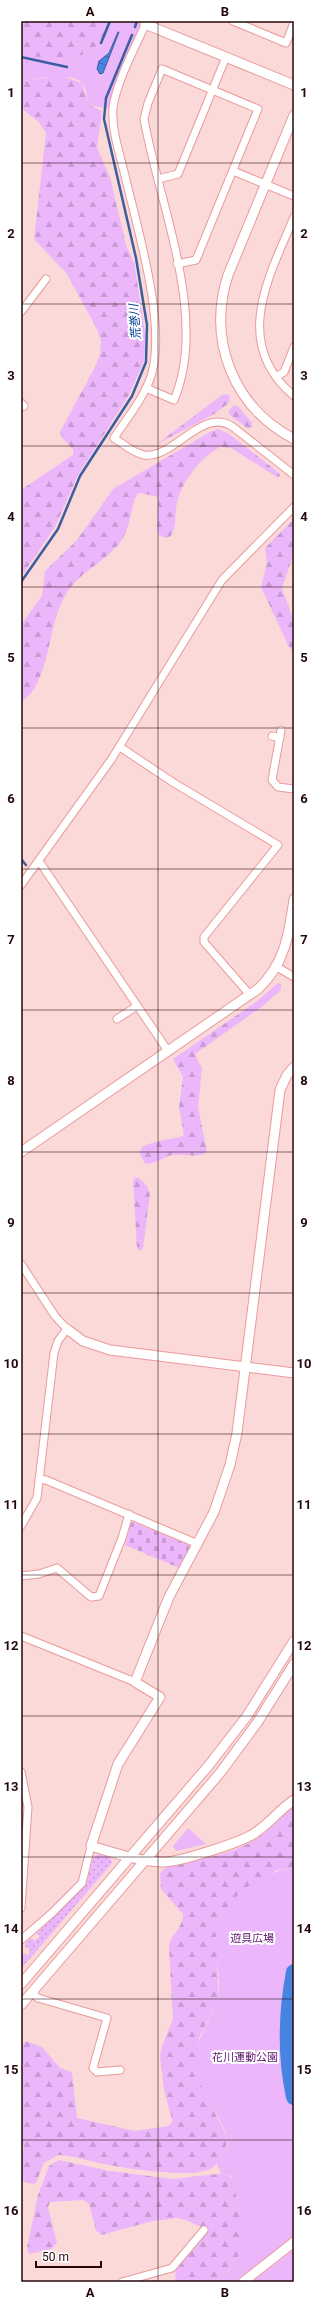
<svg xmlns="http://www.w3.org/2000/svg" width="315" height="2303" font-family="Roboto,'Noto Sans JP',sans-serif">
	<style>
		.grass { fill: url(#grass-dots) }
		.forest { fill: url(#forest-firs) }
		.cemetery { fill: url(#cemetery-stones) }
		.park { fill: #ebb6fa }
		.water { fill: url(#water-waves); stroke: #3c5ea1 }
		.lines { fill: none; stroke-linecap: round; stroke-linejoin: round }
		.stream { stroke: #3c5ea1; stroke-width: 2.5 }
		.river { stroke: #4784e2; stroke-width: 16 }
		.minor-casing { stroke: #ea9a9b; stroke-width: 9 }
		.tertiary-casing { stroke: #ea9a9b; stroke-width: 11 }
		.minor { stroke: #fff; stroke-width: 7 }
		.tertiary { stroke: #fff; stroke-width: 9 }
		.grid { fill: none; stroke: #240709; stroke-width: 1; stroke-opacity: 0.55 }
		.labels { text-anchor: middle; stroke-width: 4; stroke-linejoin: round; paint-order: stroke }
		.park-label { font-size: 11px; fill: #5e186f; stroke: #fff }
		.water-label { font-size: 12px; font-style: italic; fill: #003e91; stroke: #fff }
		.neatline { fill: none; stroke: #240709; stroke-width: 1.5 }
		.grid-label { font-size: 13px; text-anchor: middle; font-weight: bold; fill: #240709 }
	</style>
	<defs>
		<pattern id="grass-dots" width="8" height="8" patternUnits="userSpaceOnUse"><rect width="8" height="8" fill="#ebb6fa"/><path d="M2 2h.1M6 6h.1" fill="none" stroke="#c99bd5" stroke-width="1.8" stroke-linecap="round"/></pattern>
		<pattern id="forest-firs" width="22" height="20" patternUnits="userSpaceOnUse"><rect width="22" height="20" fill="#ebb6fa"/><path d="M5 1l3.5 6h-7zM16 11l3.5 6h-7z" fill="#c99bd5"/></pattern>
		<pattern id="cemetery-stones" width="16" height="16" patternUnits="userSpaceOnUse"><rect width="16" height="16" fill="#ebb6fa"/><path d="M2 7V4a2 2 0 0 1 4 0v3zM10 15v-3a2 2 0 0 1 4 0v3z" fill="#c99bd5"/></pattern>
		<pattern id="water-waves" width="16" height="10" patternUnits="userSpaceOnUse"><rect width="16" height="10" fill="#4784e2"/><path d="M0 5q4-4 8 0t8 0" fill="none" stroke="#3b6ab5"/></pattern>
	</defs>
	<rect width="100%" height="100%" fill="#fbd9d8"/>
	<!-- grass -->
	<path class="grass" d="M99 1854 110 1857 112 1863 21 1969 22 1953 28 1955 30 1949 25 1947 26 1942 32 1938 34 1941 40 1937 37 1933 86 1885 93 1858Z"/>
	<!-- forest -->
	<g class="forest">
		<path d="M21 21H108C102 65 55 60 21 64Z"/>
		<path d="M62 76 82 83 89 105 102 111 97 148 110 177 126 245 134 263 146 337 144 361 129 395 78 475 55 527 21 577V490L73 455V449L63 439 60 432 95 367 100 354 101 341 97 329 67 274 34 239 46 133 39 122 21 108V81Z"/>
		<path d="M226 394 230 396 229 403 214 414 157 444 222 395Z"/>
		<path d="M233 406H238L252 423V428H247L229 414V410Z"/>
		<path d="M218 429 229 434 279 473 280 476 277 477 231 448 220 447C198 460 179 484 176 509 175 518 176 527 171 536L165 538 159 535 157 529 158 497 141 493 137 494C130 509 131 527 121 541 107 561 81 571 68 591 49 619 52 658 35 687 32 693 26 698 21 703V625L42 596 45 571 77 540 113 489 210 432Z"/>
		<path d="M294 519V553L282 588 294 622 293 651 289 647 261 587 267 562 265 548Z"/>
		<path d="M278 983 281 984V990L260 1008 195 1054 202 1069 198 1107 207 1152C199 1159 182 1153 172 1155 163 1157 153 1166 145 1163L140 1154 141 1148C152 1140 179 1139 184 1135L179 1107 183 1077 173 1059 256 1002Z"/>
		<path d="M135 1177 139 1178 147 1186 150 1194 143 1248 140 1251 137 1248 133 1182Z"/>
		<path d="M294 1806V1867L275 1871 221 1923 217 1936 218 1994 215 2006 199 2038 196 2064 203 2089 228 2139C227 2148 220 2162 212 2168 196 2179 129 2169 109 2165 92 2162 75 2156 58 2155L44 2163 36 2183 33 2184 21 2181V2153L24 2149 21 2143V2100L23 2091 21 2085V2047L26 2041 42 2047 60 2068 72 2072 77 2118 135 2131 168 2126 172 2123V2119L164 2090 160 2056 162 2046 173 2019 169 1947C171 1934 183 1928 183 1914L161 1889 160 1873 165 1868C196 1860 233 1855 259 1837 272 1828 282 1816 294 1806Z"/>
		<path d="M59 2160 110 2171 173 2179 226 2173 233 2180 244 2236C244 2254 230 2268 221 2282H175L176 2268 203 2228 186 2220 177 2218 153 2221 101 2235 96 2230 89 2204 83 2200 50 2202 48 2207 57 2243 51 2249 29 2254 27 2248 38 2195 49 2166Z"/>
	</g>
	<!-- cemetery -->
	<path class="cemetery" d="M133 1522 189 1545 190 1547 179 1568 125 1545 131 1523Z"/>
	<!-- park -->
	<g class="park">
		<path d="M108 21H142L113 90 108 109 89 105C87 99 87 89 83 84 74 71 35 79 21 81V64C55 60 102 65 108 21Z"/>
		<path d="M188 1828 206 1844 176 1851 173 1846Z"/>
		<path d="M294 1867V2236L235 2282H221C230 2268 244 2254 244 2236L233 2180 230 2175 221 2173 216 2163 228 2145V2139C220 2113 197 2091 196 2064 194 2037 213 2020 218 1995 221 1980 217 1965 216 1950 215 1902 252 1876 294 1867Z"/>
		<path d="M294 2249V2282H252Z"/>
	</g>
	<!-- water -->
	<g class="water">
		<path d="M118 32H119L103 73 100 74 97 69 99 61 109 53Z"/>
		<path d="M289 1987 293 1988 294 2006 283 2005Z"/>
	</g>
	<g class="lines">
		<!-- stream -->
		<g class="stream">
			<path d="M135 27 137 21"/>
			<path d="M101 43 110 21"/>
			<path d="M21 57 67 67"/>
			<path d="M21 582 58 529 80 476 132 396 146 362 147 325 136 258 104 119 106 98 132 35"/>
			<path d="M21 859 26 865"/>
		</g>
		<!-- river -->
		<path class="river" d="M294 1972C286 2014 285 2055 294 2097"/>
		<defs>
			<g id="minor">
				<path d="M147 21C136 45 116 83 113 108 111 131 121 157 126 180 138 230 167 327 151 376 144 398 127 418 114 438 123 444 133 453 144 455 175 459 201 406 233 427L294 475"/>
				<path d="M233 21 286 43 294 23"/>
				<path d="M233 171 294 196"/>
				<path d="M158 179 178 174 226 57"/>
				<path d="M294 217C269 277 231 343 294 396"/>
				<path d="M21 312 46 279"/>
				<path d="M276 377 284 372 294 347"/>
				<path d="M146 388 174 400C209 318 159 204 144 119L148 103 162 69 258 109 196 260 177 264"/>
				<path d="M21 403 24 406"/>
				<path d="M281 730 272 780 278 787 294 789"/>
				<path d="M272 736 280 738"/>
				<path d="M120 747 174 783 278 845 204 937V942L250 995"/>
				<path d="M39 861 168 1051"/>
				<path d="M21 885 111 760 222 580 294 507"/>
				<path d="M277 967 294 977"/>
				<path d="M117 1019 137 1006"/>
				<path d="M21 1264 55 1316 67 1329 58 1341 54 1353 37 1498 21 1526"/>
				<path d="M39 1479 46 1480 198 1544"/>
				<path d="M21 1576 39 1574 57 1568 91 1597 99 1596 122 1538 129 1514"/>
				<path d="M21 1636 135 1682"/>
				<path d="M21 1772 28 1807 21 1908"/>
				<path d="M21 1940 52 1913 82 1883 91 1846"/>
				<path d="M32 1993 38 1998 107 2018 93 2068 97 2072 120 2070"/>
				<path d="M122 2282 172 2268 204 2230"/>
			</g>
			<g id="tertiary">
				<path d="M145 24 294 85"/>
				<path d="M294 115 228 275C207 340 233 407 294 439"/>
				<path d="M294 1067 287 1075 280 1090 237 1433 230 1465 214 1512 169 1597 135 1682 160 1697 118 1764 91 1846C115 1853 137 1861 162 1862 177 1863 242 1842 255 1833 269 1824 280 1809 294 1800"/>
				<path d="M21 1152 258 989C285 964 289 934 294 899"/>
				<path d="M67 1329 83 1341 110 1350 294 1373"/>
				<path d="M21 1984 209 1765 247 1716 294 1641"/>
				<path d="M21 2005 220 1773 257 1723 294 1664"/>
				<path d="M243 2282 294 2242"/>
			</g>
		</defs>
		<!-- minor casing -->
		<use href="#minor" class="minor-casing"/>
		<!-- tertiary casing -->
		<use href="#tertiary" class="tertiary-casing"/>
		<!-- minor -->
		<use href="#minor" class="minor"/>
		<!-- tertiary -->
		<use href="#tertiary" class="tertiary"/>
	</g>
	<!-- grid -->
	<path class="grid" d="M158 21V2282M21 163H294M21 304H294M21 446H294M21 587H294M21 728H294M21 869H294M21 1010H294M21 1152H294M21 1293H294M21 1434H294M21 1575H294M21 1716H294M21 1857H294M21 1999H294M21 2140H294"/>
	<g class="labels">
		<!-- park labels -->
		<g class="park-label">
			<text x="252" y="1942">遊具広場</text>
			<text x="245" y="2061">花川運動公園</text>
		</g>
		<!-- water labels -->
		<g class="water-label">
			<text transform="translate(135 322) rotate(-95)" y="4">荒巻川</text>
		</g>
	</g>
	<!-- border -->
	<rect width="315" height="2303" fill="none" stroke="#ffffff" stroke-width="44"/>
	<!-- scale -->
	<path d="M36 2261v6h65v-6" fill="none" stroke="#240709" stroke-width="2"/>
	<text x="42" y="2261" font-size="12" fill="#240709" stroke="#ffffff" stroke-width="3" paint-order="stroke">50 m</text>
	<rect x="22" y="22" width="271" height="2259" class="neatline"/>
	<g class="grid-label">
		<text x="90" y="16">A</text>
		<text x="225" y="16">B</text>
		<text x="11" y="97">1</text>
		<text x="304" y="97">1</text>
		<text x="11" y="238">2</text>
		<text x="304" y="238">2</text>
		<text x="11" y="380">3</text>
		<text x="304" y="380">3</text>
		<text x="11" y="521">4</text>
		<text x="304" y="521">4</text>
		<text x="11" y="662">5</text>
		<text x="304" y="662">5</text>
		<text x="11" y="803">6</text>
		<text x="304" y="803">6</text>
		<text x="11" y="944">7</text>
		<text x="304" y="944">7</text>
		<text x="11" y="1085">8</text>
		<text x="304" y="1085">8</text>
		<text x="11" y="1227">9</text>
		<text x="304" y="1227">9</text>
		<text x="11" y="1368">10</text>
		<text x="304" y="1368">10</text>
		<text x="11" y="1509">11</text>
		<text x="304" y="1509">11</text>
		<text x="11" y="1650">12</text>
		<text x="304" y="1650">12</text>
		<text x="11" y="1791">13</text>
		<text x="304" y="1791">13</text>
		<text x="11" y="1933">14</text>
		<text x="304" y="1933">14</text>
		<text x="11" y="2074">15</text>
		<text x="304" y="2074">15</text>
		<text x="11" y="2215">16</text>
		<text x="304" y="2215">16</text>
		<text x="90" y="2297">A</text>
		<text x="225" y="2297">B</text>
	</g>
</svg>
